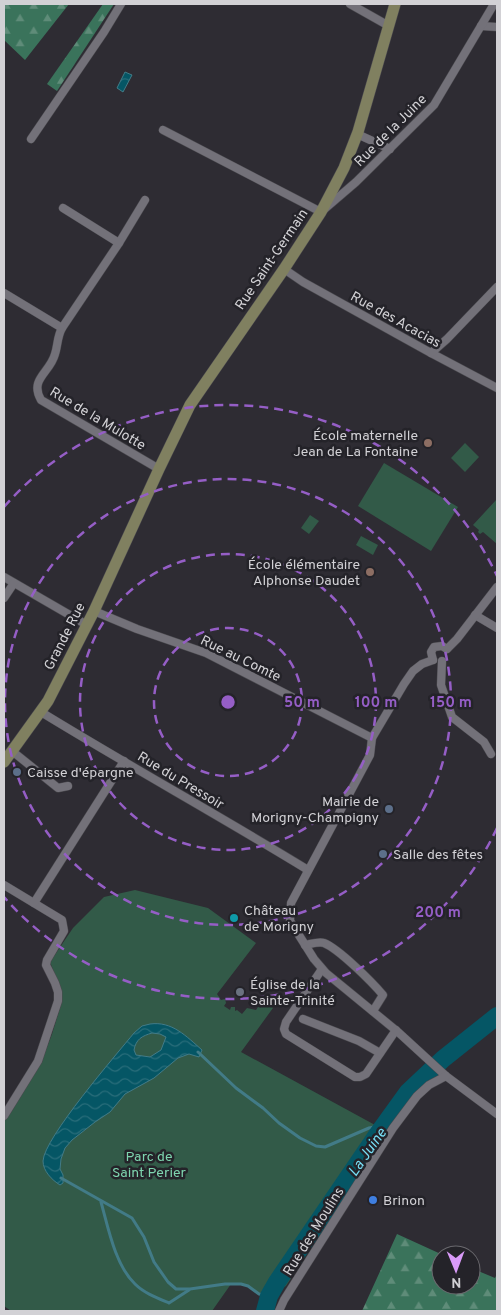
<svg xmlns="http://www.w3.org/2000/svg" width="501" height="1315" font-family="Overpass,sans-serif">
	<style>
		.forest { fill: url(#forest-firs) }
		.park { fill: #325a48 }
		.water { fill: url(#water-waves); stroke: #427b87; fill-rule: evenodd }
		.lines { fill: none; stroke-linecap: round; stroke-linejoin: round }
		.stream { stroke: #427b87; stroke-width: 3 }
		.river { stroke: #055665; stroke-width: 18 }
		.minor-casing { stroke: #4b4a4f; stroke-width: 9 }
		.secondary-casing { stroke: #4b4a4f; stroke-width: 12 }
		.minor { stroke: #737179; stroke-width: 8 }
		.secondary { stroke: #808060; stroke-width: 11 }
		.ring { fill: none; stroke: #955ec6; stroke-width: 2.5; stroke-dasharray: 9 6 }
		.education-dot { fill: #8d6e63; stroke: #242329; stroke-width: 2 }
		.service-dot { fill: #5c6f8a; stroke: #242329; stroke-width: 2 }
		.culture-dot { fill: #0f9aa8; stroke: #242329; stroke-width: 2 }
		.worship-dot { fill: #6b7280; stroke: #242329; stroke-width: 2 }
		.shop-dot { fill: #3f7fe0; stroke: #242329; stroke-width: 2 }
		.labels { text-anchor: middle; stroke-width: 5; stroke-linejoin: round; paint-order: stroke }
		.street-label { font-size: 14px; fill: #d2d1d5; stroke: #242329 }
		.poi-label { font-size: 14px; fill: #d2d1d5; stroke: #242329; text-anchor: start }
		.park-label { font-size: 14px; fill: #7ed5af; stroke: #242329 }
		.water-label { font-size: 15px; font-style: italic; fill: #77dff6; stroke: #242329 }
		.centre { fill: #955ec6; stroke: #242329; stroke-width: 2.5 }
		.ring-label { font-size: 15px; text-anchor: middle; font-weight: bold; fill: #955ec6; stroke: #242329; stroke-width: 5; stroke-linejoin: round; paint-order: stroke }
	</style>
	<defs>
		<pattern id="forest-firs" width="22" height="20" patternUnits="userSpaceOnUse" patternTransform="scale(1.25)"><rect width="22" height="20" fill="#3a735b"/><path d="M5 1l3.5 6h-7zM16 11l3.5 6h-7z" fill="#5f8c79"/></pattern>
		<pattern id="water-waves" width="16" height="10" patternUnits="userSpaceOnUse" patternTransform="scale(1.25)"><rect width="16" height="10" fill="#055665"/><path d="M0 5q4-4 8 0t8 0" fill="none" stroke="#296d7a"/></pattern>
	</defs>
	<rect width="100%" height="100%" fill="#2e2c33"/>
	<!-- forest -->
	<g class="forest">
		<path d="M4 4H69L25 60 4 40Z"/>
		<path d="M103 4H114L57 91 47 84Z"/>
		<path d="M397 1234 443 1255H441V1285H471V1268L495 1278 497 1274V1311H362Z"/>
	</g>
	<!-- park -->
	<g class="park">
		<path d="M465 443 479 457 465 472 451 458Z"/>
		<path d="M384 463 458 507 431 551 358 506Z"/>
		<path d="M497 499V544L483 532 480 534 478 532 479 530 473 525Z"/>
		<path d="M310 515 319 521 309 534 301 528Z"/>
		<path d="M361 536 378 545 373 555 356 545Z"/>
		<path d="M135 890 208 908 256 943 217 994 221 1000 225 999 226 1003 224 1006 230 1010 231 1007H235V1011L237 1010 242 1014 247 1008 256 1010 258 1007 261 1008 259 1005 263 1000 273 1008 241 1052 386 1131 286 1286 269 1296 259 1294 248 1286 231 1284 212 1311H11L4 1306V1121L41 1063 52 1034 60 1008 62 993 50 962 73 928 104 897Z"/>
	</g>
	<!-- water -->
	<g class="water">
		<path d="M125 72 132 75 123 92 117 88Z"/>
		<path d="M150 1024C172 1021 186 1036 202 1050L199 1057 189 1054 178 1058 154 1078 125 1094 110 1112 95 1122 72 1140 65 1148 61 1159 60 1169 63 1175V1183L60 1185C52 1180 43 1171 43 1161 44 1138 116 1055 134 1033L142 1026ZM152 1033 160 1034 166 1037 161 1050 150 1057 136 1055 134 1050C136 1039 142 1036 152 1033Z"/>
	</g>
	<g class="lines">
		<!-- stream -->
		<g class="stream">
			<path d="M198 1052 236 1088 263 1108 279 1123 300 1138 316 1146 325 1147 369 1128 385 1125"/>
			<path d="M61 1178 132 1218 144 1237 154 1262 168 1282 176 1289H190L225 1284H241L248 1286 259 1294 269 1296"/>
			<path d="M101 1202C108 1227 115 1265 135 1284 144 1293 157 1298 169 1303L189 1290"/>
		</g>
		<!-- river -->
		<path class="river" d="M265 1311 269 1296 277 1282 377 1135 408 1092 443 1059 497 1016"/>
		<defs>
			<g id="minor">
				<path d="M350 4 389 26"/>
				<path d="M481 26 497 27"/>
				<path d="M163 130 321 212 356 182 434 105 494 4"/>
				<path d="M357 134 390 149"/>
				<path d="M31 139 104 32 121 4"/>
				<path d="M145 200 119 243 62 328C57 337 58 345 55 354 50 373 29 379 41 400L159 469"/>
				<path d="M63 208 119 243"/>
				<path d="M284 269 303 282 431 353 497 388"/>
				<path d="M4 293 62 328"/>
				<path d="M431 353 447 339 497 287"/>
				<path d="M4 577 87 625"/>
				<path d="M4 598 14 583"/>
				<path d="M94 611 137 629 206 653 372 738"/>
				<path d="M475 615 497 628"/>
				<path d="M447 649 457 639 497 587"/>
				<path d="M433 660 422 664 413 671 404 684 372 738 370 755 291 903 290 921 314 959 326 973 398 1032 446 1076 497 1114"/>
				<path d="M433 660 431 652 434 647 442 646 447 649"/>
				<path d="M442 661 441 685 452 717 484 742 491 754"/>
				<path d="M41 712C129 766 220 816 308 870"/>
				<path d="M12 751 58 788 68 786"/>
				<path d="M4 885 62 920 64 931 47 960 46 965 55 983 58 992V1001L38 1061 4 1116"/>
				<path d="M34 903 124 761"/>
				<path d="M305 945C311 944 319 941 324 943 339 949 372 982 383 995L373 1011"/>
				<path d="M322 969 286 1022 284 1029 286 1034 355 1077H360L366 1074 396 1030"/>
				<path d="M303 1019 359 1041 380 1053"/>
				<path d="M279 1311 284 1300 393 1128 417 1096 429 1085 446 1076"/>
			</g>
			<path id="secondary" d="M4 762 48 701 94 611 159 469 190 405 284 269 321 212 344 168 358 132 395 4"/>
		</defs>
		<!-- minor casing -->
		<use href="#minor" class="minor-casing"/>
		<!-- secondary casing -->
		<use href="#secondary" class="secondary-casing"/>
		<!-- minor -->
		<use href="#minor" class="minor"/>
		<!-- secondary -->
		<use href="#secondary" class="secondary"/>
	</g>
	<!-- distance rings -->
	<g class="ring">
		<circle cx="228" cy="702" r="74"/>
		<circle cx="228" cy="702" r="148"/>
		<circle cx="228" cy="702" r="223"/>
		<path d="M497 828A297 297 0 0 1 4 897M4 507A297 297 0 0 1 497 576"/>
	</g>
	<!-- markers -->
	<g class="education-dot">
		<circle cx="428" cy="443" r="5"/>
		<circle cx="370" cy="572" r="5"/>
	</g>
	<g class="service-dot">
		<circle cx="17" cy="772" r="5"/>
		<circle cx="389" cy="809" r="5"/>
		<circle cx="383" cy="854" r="5"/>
	</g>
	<circle class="culture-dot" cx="234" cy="918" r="5"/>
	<circle class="worship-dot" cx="240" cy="992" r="5"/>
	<circle class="shop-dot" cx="373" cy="1200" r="5"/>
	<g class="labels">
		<!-- street labels -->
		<g class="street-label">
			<text transform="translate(390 130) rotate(-45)" y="5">Rue de la Juine</text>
			<text transform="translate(271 259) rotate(-56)" y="5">Rue Saint-Germain</text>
			<text transform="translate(396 319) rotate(29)" y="5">Rue des Acacias</text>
			<text transform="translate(98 418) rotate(31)" y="5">Rue de la Mulotte</text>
			<text transform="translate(64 636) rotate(-63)" y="5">Grande Rue</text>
			<text transform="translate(241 658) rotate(26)" y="5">Rue au Comte</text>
			<text transform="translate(181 780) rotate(31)" y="5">Rue du Pressoir</text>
			<text transform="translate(313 1231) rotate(-58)" y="5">Rue des Moulins</text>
		</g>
		<!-- poi labels -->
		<g class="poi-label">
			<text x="418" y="440" text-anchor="end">École maternelle<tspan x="418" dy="16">Jean de La Fontaine</tspan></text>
			<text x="360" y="569" text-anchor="end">École élémentaire<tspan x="360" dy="16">Alphonse Daudet</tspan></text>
			<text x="27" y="777">Caisse d'épargne</text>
			<text x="379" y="806" text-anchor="end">Mairie de<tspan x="379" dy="16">Morigny-Champigny</tspan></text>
			<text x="393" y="859">Salle des fêtes</text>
			<text x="244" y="915">Château<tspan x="244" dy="16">de Morigny</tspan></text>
			<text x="250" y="989">Église de la<tspan x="250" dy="16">Sainte-Trinité</tspan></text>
			<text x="383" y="1205">Brinon</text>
		</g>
		<!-- park labels -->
		<g class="park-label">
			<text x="149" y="1161">Parc de<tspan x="149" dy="16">Saint Perier</tspan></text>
		</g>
		<!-- water labels -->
		<g class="water-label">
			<text transform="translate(367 1152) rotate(-55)" y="5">La Juine</text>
		</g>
	</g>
	<circle cx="228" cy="702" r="8" class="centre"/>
	<g class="ring-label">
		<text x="302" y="707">50 m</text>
		<text x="376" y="707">100 m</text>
		<text x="451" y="707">150 m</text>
		<text x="438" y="917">200 m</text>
	</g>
	<!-- border -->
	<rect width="501" height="1315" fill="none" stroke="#d2d1d5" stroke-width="10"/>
	<!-- north arrow -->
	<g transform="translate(456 1270) rotate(179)"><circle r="24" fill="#242329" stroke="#6a696e"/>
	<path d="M0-4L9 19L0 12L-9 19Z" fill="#d99af8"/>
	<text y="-8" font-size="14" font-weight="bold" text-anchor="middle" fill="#d2d1d5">N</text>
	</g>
</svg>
